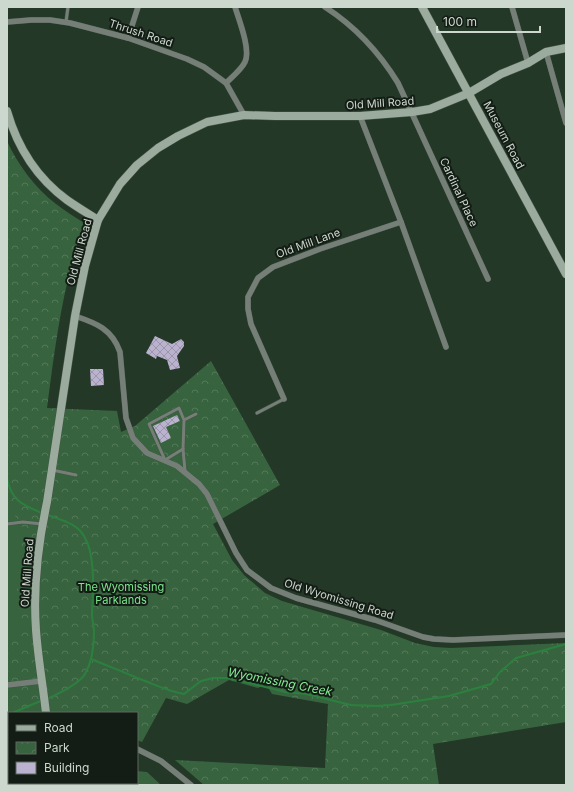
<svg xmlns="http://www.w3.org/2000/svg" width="573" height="792" font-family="Inter,sans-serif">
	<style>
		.park { fill: url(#park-crowns) }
		.pitch { fill: #37643e }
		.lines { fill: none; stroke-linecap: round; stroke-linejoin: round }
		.stream { stroke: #2c803f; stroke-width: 2 }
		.building { fill: url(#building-cross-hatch) }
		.lane-casing { stroke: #425545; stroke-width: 4 }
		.street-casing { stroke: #425545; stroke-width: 6 }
		.secondary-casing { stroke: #425545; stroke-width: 9 }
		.lane { stroke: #767f77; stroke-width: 3 }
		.street { stroke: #767f77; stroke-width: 5.5 }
		.secondary { stroke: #9bab9d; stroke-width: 8 }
		.labels { text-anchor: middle; stroke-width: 4; stroke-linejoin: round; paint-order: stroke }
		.street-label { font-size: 11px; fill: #ccd8cd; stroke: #141d15 }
		.park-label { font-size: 11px; fill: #7be58e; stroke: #141d15 }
		.water-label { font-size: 12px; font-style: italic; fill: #81ec94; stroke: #141d15 }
	</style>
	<defs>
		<pattern id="park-crowns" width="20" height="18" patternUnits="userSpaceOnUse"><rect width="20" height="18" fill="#37643e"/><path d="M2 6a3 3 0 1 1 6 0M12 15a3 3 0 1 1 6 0" fill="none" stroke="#537959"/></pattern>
		<pattern id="building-cross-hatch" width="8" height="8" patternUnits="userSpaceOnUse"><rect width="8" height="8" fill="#bab2ce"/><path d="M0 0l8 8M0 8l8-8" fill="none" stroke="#9b96aa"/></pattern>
	</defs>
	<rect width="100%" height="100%" fill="#243827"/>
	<!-- park -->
	<path class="park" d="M7 141C18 165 35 188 56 204 65 211 75 217 84 223 63 283 55 346 47 408L117 411 121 432 135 426 211 361 280 485 213 524 232 560 244 575 265 593 282 601 381 630 415 643 434 647 451 648 566 643V722L433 744 439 785H204L175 760 325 768 328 704 272 694 266 684 258 688 229 680 187 704 166 698 142 742 137 740V713H9V783H41V785H7Z"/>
	<!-- pitch -->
	<g class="pitch">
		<path d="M7 507 16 517 18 525 25 528C21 547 18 566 17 586 17 602 21 620 17 636 15 640 11 644 7 647Z"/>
		<path d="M137 771 147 772 161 785H117L118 783H137Z"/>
	</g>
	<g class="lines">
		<!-- stream -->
		<g class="stream">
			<path d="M7 478C11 500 22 505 42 513"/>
			<path d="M91 659C108 666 124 672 140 679 156 685 167 691 184 694L201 681 213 678H228L286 692 306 694 351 705 377 706 391 705 449 696 491 684 500 672 516 658 566 644"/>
			<path d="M47 699C58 694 79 684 85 674 92 662 94 646 94 632 94 626 92 620 92 614 93 592 96 555 84 536 77 523 60 520 48 515"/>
			<path d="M12 713 43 700"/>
			<path d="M7 715 9 714"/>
		</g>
	</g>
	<!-- building -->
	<g class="building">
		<path d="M155 336 172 344 181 339 184 342V346L177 356 180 368 170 370 167 360 157 356 156 359 146 353Z"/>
		<path d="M90 369H103L104 385 91 386Z"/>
		<path d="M177 415 180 421 166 427 171 438 161 443 153 426Z"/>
	</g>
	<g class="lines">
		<defs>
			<g id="lane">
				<path d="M66 22 68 7"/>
				<path d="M257 413 284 399"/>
				<path d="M184 420 179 408 149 424 165 460 183 449 184 420 196 414"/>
				<path d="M183 449 185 471"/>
				<path d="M52 470 76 475"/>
				<path d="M7 524 23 522 42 524"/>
			</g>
			<g id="street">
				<path d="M325 7C356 27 379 52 398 83L488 279"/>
				<path d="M512 7 528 63"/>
				<path d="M7 22 31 20H50L70 23 128 38 187 59 204 67 226 83 244 115"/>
				<path d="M128 38 138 7"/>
				<path d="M546 52 566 123"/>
				<path d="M226 83C232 77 241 70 245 62 251 50 239 20 235 7"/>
				<path d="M401 222 446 347"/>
				<path d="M75 316C96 323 112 329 120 352L126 418 133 438 147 453 177 466 199 484 207 494 236 553 247 570 271 588 296 598 375 620 423 637 434 639 453 640 566 635"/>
				<path d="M284 399 251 324 248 309V297L258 278 273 267 320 249 401 222 360 116"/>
				<path d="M7 685 42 681"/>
				<path d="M137 749 161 761 191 785"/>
			</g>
			<g id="secondary">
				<path d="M422 7 566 274"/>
				<path d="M7 111C17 146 37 178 67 200 77 207 87 213 98 220"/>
				<path d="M46 713C43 686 38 658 36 630 33 588 38 544 47 502L75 316 85 266 98 220 120 184 137 165 158 148 178 136 207 122 244 115 275 116H360L412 112 430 109 469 93 501 74 528 63 546 52 566 48"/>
				<path d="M55 783V785"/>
			</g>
		</defs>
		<!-- lane casing -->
		<use href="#lane" class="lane-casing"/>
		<!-- street casing -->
		<use href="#street" class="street-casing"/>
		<!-- secondary casing -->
		<use href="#secondary" class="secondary-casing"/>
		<!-- lane -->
		<use href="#lane" class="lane"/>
		<!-- street -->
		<use href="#street" class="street"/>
		<!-- secondary -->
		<use href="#secondary" class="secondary"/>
	</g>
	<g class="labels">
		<!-- street labels -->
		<g class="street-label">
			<text transform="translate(141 33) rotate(18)" y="4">Thrush Road</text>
			<text transform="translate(380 103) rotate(-4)" y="4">Old Mill Road</text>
			<text transform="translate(504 135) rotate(62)" y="4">Museum Road</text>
			<text transform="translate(459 192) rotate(65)" y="4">Cardinal Place</text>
			<text transform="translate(308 243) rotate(-20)" y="4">Old Mill Lane</text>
			<text transform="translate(79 252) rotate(-75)" y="4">Old Mill Road</text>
			<text transform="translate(27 573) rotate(-86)" y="4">Old Mill Road</text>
			<text transform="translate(339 599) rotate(17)" y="4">Old Wyomissing Road</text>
		</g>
		<!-- park labels -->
		<g class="park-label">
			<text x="121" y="591">The Wyomissing<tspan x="121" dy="13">Parklands</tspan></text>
		</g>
		<!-- water labels -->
		<g class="water-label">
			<text transform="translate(280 682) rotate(11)" y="4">Wyomissing Creek</text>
		</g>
	</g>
	<!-- border -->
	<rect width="573" height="792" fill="none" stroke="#ccd8cd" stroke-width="16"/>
	<!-- legend -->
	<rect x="8" y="712" width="130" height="72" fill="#141d15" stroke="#5e685f"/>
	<rect x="16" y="725" width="20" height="6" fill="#9bab9d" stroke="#5e685f"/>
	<text x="44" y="732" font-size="12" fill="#ccd8cd">Road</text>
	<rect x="16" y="742" width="20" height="12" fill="url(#park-crowns)" stroke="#5e685f"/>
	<text x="44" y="752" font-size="12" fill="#ccd8cd">Park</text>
	<rect x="16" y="762" width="20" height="12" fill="#bab2ce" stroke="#5e685f"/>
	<text x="44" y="772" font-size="12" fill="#ccd8cd">Building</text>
	<!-- scale -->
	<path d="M437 26v6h103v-6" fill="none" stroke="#ccd8cd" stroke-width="2"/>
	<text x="443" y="26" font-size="12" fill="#ccd8cd" stroke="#141d15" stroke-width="3" paint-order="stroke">100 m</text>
</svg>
